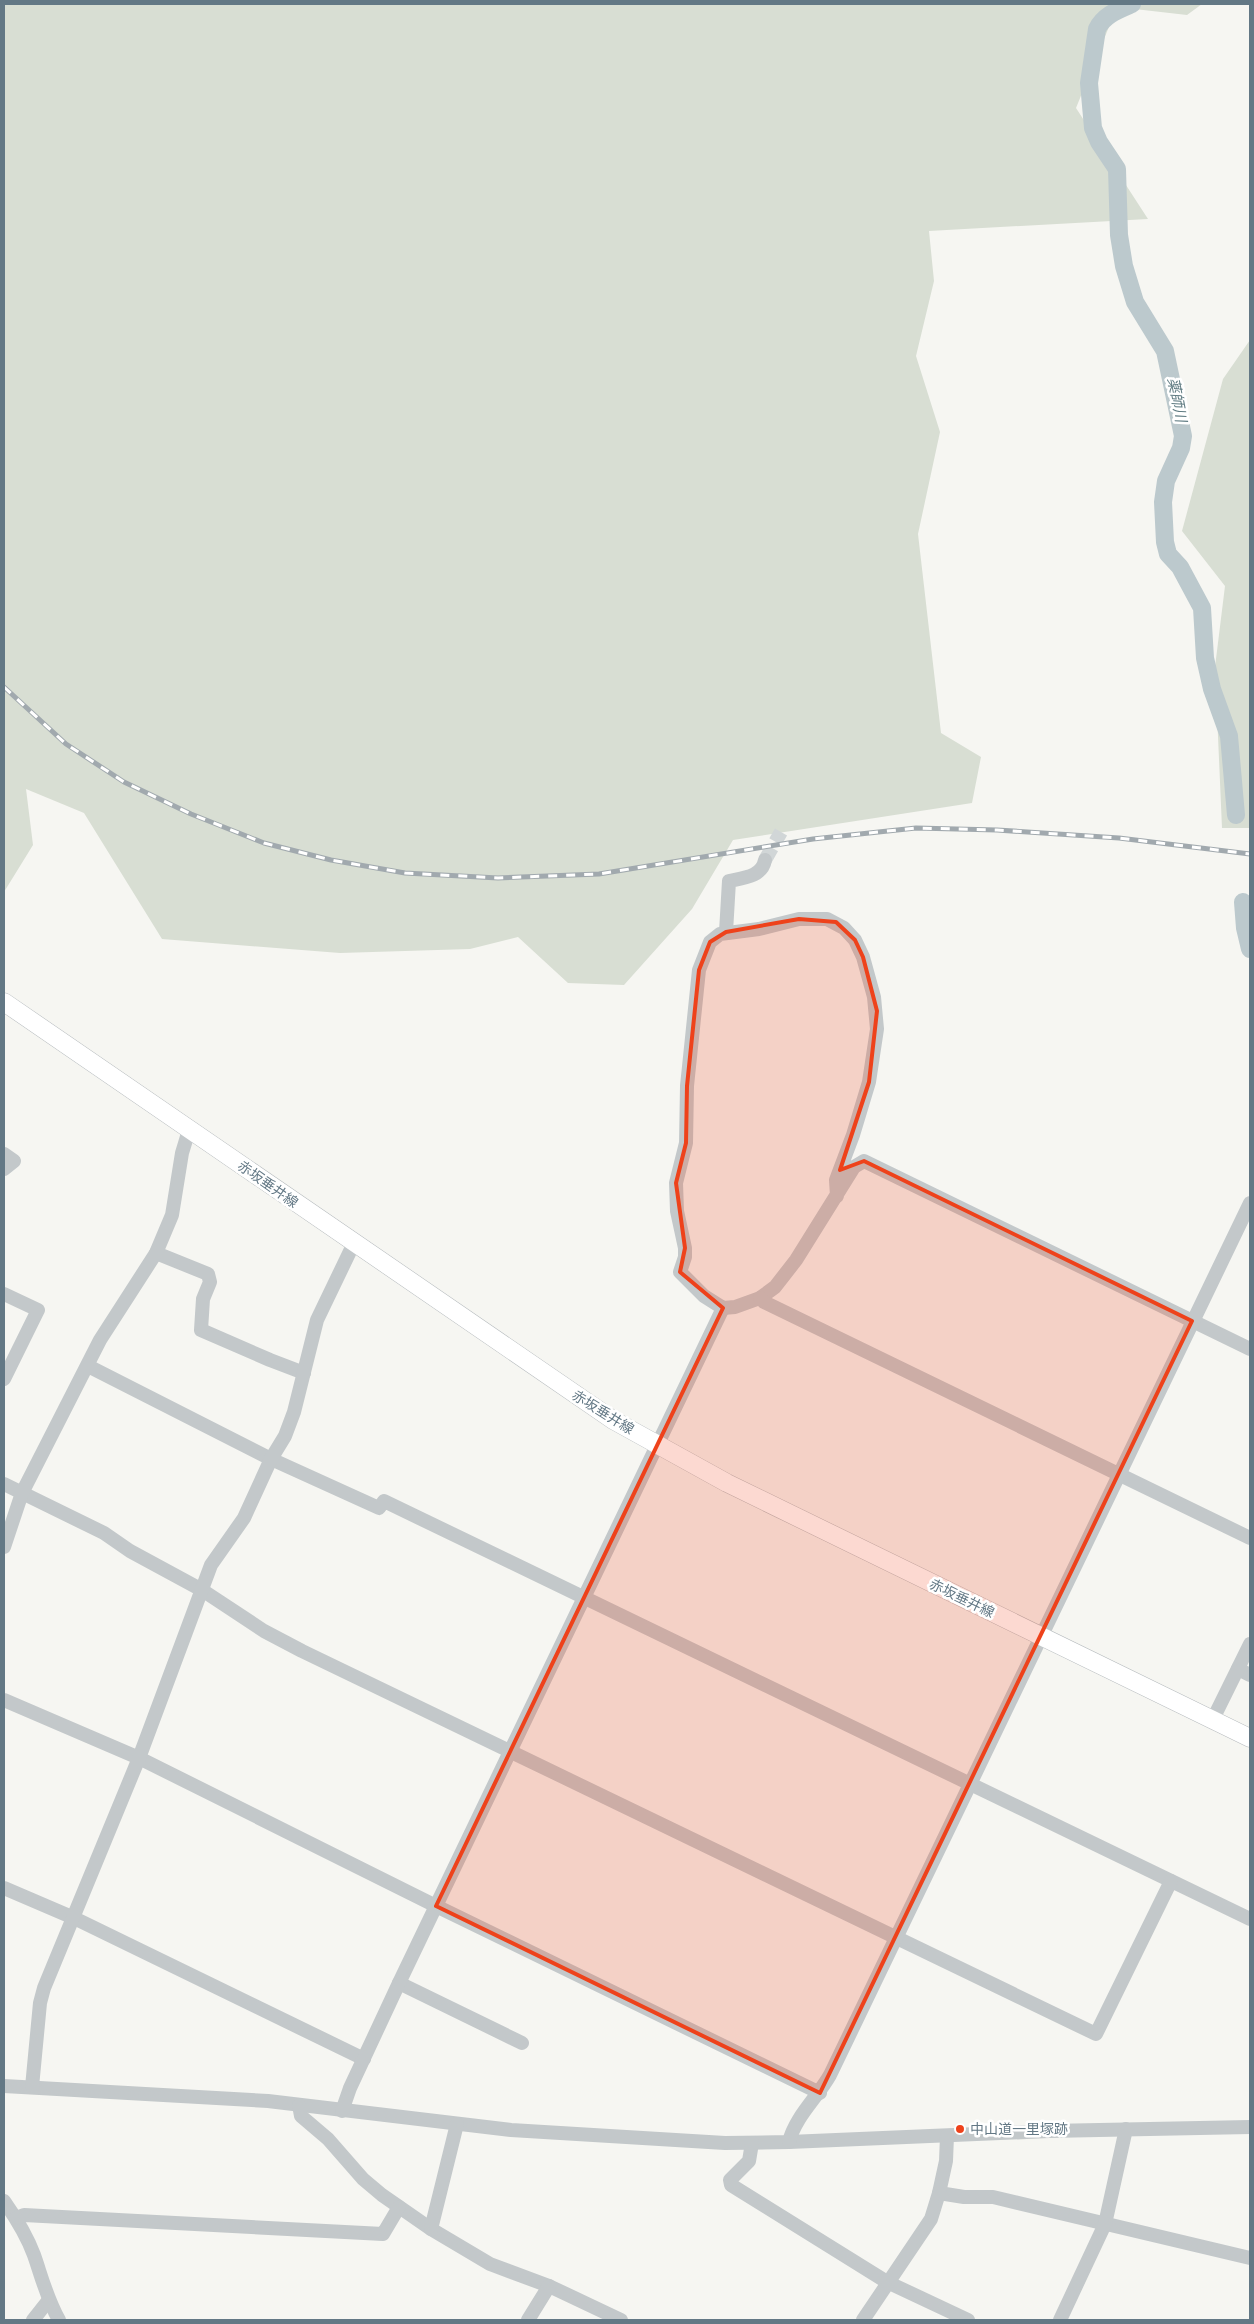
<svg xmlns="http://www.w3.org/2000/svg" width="1254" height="2324" font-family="Commissioner,'Noto Sans JP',sans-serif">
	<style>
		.green { fill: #d8ded3 }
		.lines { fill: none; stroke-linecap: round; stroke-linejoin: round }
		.river { stroke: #bcc9cd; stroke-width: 18 }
		.minor-tunnel { stroke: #d1d6d7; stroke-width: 14; stroke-dasharray: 14 7; stroke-linecap: butt }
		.major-casing { stroke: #b6bbbe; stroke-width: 19 }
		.minor { stroke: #c3c8ca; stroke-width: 14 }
		.major { stroke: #fff; stroke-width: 18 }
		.rail-casing { stroke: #a1a9ae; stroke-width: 5 }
		.rail { stroke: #fff; stroke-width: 3; stroke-dasharray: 9; stroke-linecap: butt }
		.marked { fill: #ee421b; fill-opacity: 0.2; stroke: #ee421b; stroke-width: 4; stroke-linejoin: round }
		.poi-dot { fill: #ee421b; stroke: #fff; stroke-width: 2 }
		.labels { text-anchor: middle; stroke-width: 5; stroke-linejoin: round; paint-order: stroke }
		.street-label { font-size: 14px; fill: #637885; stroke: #fff }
		.poi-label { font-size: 14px; fill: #637885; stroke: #fff; text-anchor: start }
		.water-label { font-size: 15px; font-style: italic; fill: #5f7b82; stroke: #fff }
	</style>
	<rect width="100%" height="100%" fill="#f6f6f2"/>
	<!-- green -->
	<g class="green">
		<path d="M4 4H1202L1187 15 1117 7 1076 108 1148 219 929 231 934 281 916 356 940 432 918 534 941 733 981 757 972 803 733 840 692 909 624 985 568 983 518 937 470 949 340 953 162 939 84 813 26 789 33 845 4 892Z"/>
		<path d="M1250 340V828H1222L1215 667 1225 586 1182 531 1223 379Z"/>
	</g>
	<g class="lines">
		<!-- river -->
		<g class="river">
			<path d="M1132 4C1118 10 1104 15 1097 29L1089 83 1093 128 1099 142 1117 169 1119 235 1124 266 1135 302 1165 351 1183 436 1181 448 1166 481 1163 502 1165 542 1168 554 1180 567 1202 608 1205 658 1212 689 1229 736 1236 815"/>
			<path d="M1243 902 1245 928 1250 949"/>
		</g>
		<!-- minor-tunnel -->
		<path class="minor-tunnel" d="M765 860 781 832"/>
		<defs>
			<path id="major" d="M4 1002 613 1420 727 1483 1250 1738"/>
		</defs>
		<!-- major casing -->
		<use href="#major" class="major-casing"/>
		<!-- minor -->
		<g class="minor">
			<path d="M726 932 729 881C743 878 762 877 765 860"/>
			<path d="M4 1154 14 1161 4 1169"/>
			<path d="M837 1196 836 1180 853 1135 869 1082 877 1029 874 997 863 957 855 940 844 928 827 919H799L759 929 720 934 710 942 699 970 687 1086 686 1143 676 1183 677 1211 685 1248V1257L680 1272 704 1296 723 1308 735 1307 760 1298 775 1287 796 1260 854 1167 864 1161 1250 1349"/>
			<path d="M156 1253 208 1274 210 1282 203 1299 201 1330 270 1360 304 1373"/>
			<path d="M4 1294 38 1310 4 1379"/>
			<path d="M760 1298 764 1302 1250 1538"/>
			<path d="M88 1366 271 1459 379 1508 384 1501 1250 1919"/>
			<path d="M4 1484 104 1533 130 1551 202 1590 264 1631 302 1651 1096 2034 1171 1881"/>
			<path d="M4 1547 22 1493 100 1340 156 1253 172 1215 182 1153 189 1130"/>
			<path d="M1238 1669 1250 1675"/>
			<path d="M4 1700 139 1758 436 1906 820 2093"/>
			<path d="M1213 1719 1250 1644"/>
			<path d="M4 1888 74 1918 364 2059"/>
			<path d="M399 1983 522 2043"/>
			<path d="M4 2086 268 2101 511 2130 725 2143 789 2142 1049 2131 1250 2127"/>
			<path d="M32 2087 40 2003 44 1988 139 1758 211 1565 244 1518 271 1459 285 1436 294 1412 317 1320 354 1243"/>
			<path d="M299 2105 301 2116 328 2139 363 2179 382 2195 431 2229 490 2264 549 2286 621 2320"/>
			<path d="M342 2111 350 2088 399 1983 723 1308"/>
			<path d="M789 2142C795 2117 817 2098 830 2075L1250 1203"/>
			<path d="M752 2143 749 2161 730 2180 731 2185 887 2282 968 2320"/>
			<path d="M939 2193 964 2197H993L1250 2258"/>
			<path d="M4 2201C16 2218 27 2236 34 2255 42 2278 47 2299 59 2320"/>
			<path d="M16 2218 24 2215 383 2234 399 2207"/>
			<path d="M431 2229 457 2124"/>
			<path d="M33 2320 48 2301"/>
			<path d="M528 2320 549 2286"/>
			<path d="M863 2320 931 2219 939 2193 946 2161 947 2136"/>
			<path d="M1060 2320 1105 2224 1126 2129"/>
		</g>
		<!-- major -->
		<use href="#major" class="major"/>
		<defs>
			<path id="rail" d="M4 687 66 744 124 782 191 814 264 843 331 860 405 873 498 878 599 874 813 839 916 828 997 830 1119 838 1250 854"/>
		</defs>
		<!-- rail casing -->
		<use href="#rail" class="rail-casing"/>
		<!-- rail -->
		<use href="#rail" class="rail"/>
	</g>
	<!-- marked area -->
	<path class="marked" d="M799 919 836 922 855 940 863 957 877 1011 869 1082 840 1170 864 1161 1192 1321 820 2093 436 1906 723 1308 680 1272 685 1248 676 1183 686 1143 687 1086 699 970 710 942 726 932Z"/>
	<!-- markers -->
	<circle class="poi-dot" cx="960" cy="2129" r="5"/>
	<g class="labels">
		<!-- street labels -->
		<g class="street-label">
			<text transform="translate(268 1184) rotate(35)" y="5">赤坂垂井線</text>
			<text transform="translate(603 1412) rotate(32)" y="5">赤坂垂井線</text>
			<text transform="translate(962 1598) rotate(26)" y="5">赤坂垂井線</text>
		</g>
		<!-- poi labels -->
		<g class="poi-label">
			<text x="970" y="2134">中山道一里塚跡</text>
		</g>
		<!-- water labels -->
		<g class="water-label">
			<text transform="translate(1177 400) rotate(79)" y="5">薬師川</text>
		</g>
	</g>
	<!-- border -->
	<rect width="1254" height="2324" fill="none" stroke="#637885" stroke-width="10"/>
</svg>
